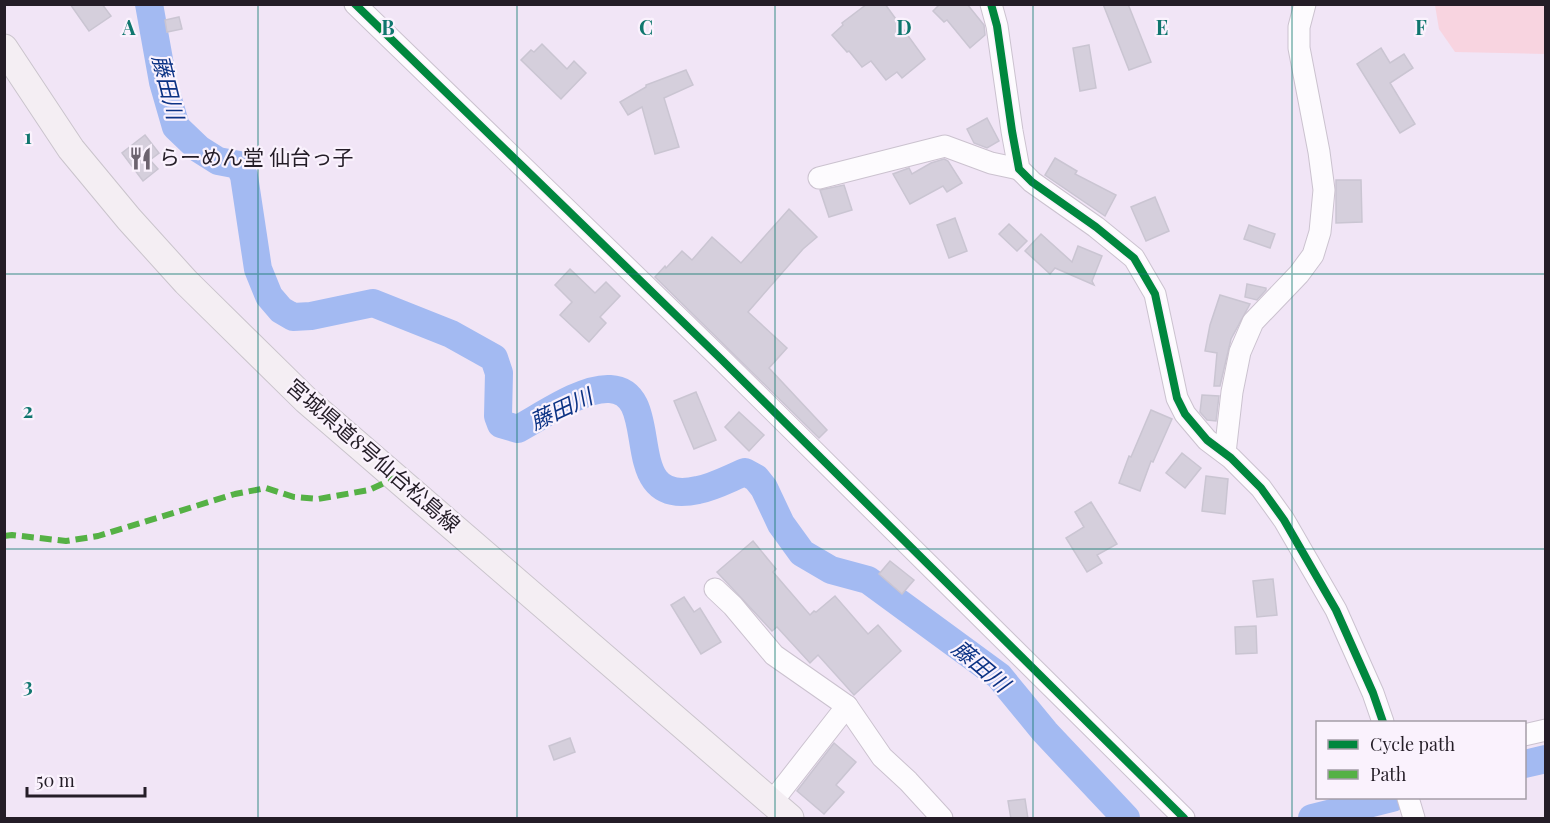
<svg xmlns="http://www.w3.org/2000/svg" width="1550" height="823" font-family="'Playfair Display','Noto Sans JP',serif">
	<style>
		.green { fill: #f8d4e0 }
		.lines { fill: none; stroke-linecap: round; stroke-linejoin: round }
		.river { stroke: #a3baf2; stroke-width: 28 }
		.building { fill: #d5cfdc; stroke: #cac5d2; stroke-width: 1.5 }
		.minor-casing { stroke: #cbc2cf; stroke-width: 23 }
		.major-casing { stroke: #cac4cc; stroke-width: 29 }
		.minor { stroke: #fdfbfe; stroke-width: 21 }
		.major { stroke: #f4eef3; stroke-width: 27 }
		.quiet { stroke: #55b145; stroke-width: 6; stroke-dasharray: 12 6; stroke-linecap: butt }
		.cycleway-casing { stroke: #faf2fd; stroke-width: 11 }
		.cycleway { stroke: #00873e; stroke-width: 8 }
		.grid { fill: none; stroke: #0f766e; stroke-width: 1.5; stroke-opacity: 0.55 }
		.labels { text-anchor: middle; stroke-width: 4.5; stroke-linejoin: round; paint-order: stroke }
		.poi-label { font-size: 21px; fill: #241d27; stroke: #faf2fd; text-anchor: start }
		.street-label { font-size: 21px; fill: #241d27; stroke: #faf2fd }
		.water-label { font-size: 22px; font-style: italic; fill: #0c3385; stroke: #faf2fd }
		.grid-label { font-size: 20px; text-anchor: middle; font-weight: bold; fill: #0f766e; stroke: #faf2fd; stroke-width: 4.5; stroke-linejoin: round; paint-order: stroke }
	</style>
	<rect width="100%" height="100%" fill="#f1e5f6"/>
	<!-- green -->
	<path class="green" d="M1435 5H1545V54L1455 52 1439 29Z"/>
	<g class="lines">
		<!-- river -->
		<g class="river">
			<path d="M149 4 163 82 176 127 199 149 218 161 239 165 244 176 258 269 269 296 281 310 293 317 311 316 373 303 451 334 494 358 499 373 498 416 501 424 518 429C542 416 583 387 610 389 666 392 616 509 698 490 714 487 730 478 745 472L756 478 764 488 781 524 802 553 831 570 868 580 999 676 1045 732 1126 818"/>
			<path d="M1524 764 1546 759"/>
			<path d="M1312 818 1392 798"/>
		</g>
	</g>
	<!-- building -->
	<g class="building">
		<path d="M70 4H102L111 16 89 31Z"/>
		<path d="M867 4H885L925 59 902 78 897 72 886 80 871 61 862 67 849 51 847 52 832 35 843 25 842 23Z"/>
		<path d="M940 4H967L984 25 985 35 970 48 947 20 944 22 933 11Z"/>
		<path d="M1103 4H1128L1151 62 1129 70Z"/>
		<path d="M179 17 182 29 167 32 165 20Z"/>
		<path d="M542 44 567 69 574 61 586 73 561 99 521 60 531 50 534 52Z"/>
		<path d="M1089 45 1096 88 1080 91 1073 48Z"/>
		<path d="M1381 48 1390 63 1404 54 1413 68 1390 83 1415 124 1400 133 1357 64Z"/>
		<path d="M686 70 693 85 664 98 679 147 655 154 642 107 628 115 620 102 646 87V85Z"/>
		<path d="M987 118 999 141 987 148 974 143 967 129Z"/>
		<path d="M145 135 159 153 150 160 158 169 143 181 122 153Z"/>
		<path d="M1055 158 1077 171 1075 174 1116 195 1105 216 1045 175Z"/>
		<path d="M944 159 948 161 962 183 947 192 943 186 910 204 893 174 909 168 912 174 931 163Z"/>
		<path d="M1336 180H1361L1362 222 1336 223Z"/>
		<path d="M844 185 852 210 829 217 820 190Z"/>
		<path d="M1155 197 1169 231 1146 241 1131 207Z"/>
		<path d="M789 209 817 237 803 249 748 312 787 348 769 368 827 430 819 438 655 277 665 266 666 268 682 251 692 260 712 237 741 263Z"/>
		<path d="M955 218 967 251 949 258 937 225Z"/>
		<path d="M1009 224 1027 241 1017 251 999 234Z"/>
		<path d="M1249 225 1275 234 1270 248 1244 239Z"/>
		<path d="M1041 234 1072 262 1078 246 1102 256 1092 281 1094 285 1055 268 1050 274 1025 251Z"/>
		<path d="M570 269 595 293 606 282 620 296 600 317 606 323 589 342 560 315 572 302 555 285Z"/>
		<path d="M1247 284 1266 288V290L1257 300 1245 297Z"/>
		<path d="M1220 295 1250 304 1231 339 1220 386H1214L1217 353 1205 351 1210 325Z"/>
		<path d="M696 392 716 440 694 449 674 401Z"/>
		<path d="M1202 395 1219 396 1216 421 1207 420 1200 412Z"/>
		<path d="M1151 410 1172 419 1153 462 1151 461 1140 491 1119 483 1129 456 1131 457Z"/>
		<path d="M739 412 764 435 749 451 725 427Z"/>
		<path d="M1182 453 1201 468 1185 488 1166 473Z"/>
		<path d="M1206 476 1228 479 1225 514 1202 511Z"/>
		<path d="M1091 502 1117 544 1097 555 1102 563 1087 572 1066 538 1084 527 1075 512Z"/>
		<path d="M753 541 776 569 773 572 810 615 814 611 816 612 835 596 868 634 878 625 901 651 854 695 818 655 810 663 777 627 772 631 717 572Z"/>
		<path d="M890 561 914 580 902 594 879 574Z"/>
		<path d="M1273 579 1277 615 1257 617 1253 581Z"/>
		<path d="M684 597 694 612 700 608 721 642 701 654 671 605Z"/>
		<path d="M1256 626 1257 653 1236 654 1235 627Z"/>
		<path d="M570 738 575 752 554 760 549 746Z"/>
		<path d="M834 743 856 762 836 785 844 792 824 814 797 791Z"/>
		<path d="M1025 799 1028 819H1011L1008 801Z"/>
	</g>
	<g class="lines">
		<defs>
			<g id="minor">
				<path d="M355 4 721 359 1184 818"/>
				<path d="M991 4 997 26 1012 131 1019 169 1032 182 1096 227 1134 258 1155 294 1177 398 1185 414 1207 440 1231 458 1261 488 1284 520 1336 610 1373 693 1383 722"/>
				<path d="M819 178 945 146 991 163 1019 169"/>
				<path d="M1225 453 1232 392 1240 352 1253 322 1299 274 1313 255 1320 232 1324 190 1319 152 1299 48V27L1305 4"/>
				<path d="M715 589 733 606 774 655 847 706 882 757 908 781 942 818"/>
				<path d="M1524 735 1546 730"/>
				<path d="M1408 798 1414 818"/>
				<path d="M772 802 847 706"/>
			</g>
			<path id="major" d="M4 48 71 149 129 219 186 282 306 400 790 818"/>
		</defs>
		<!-- minor casing -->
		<use href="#minor" class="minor-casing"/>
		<!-- major casing -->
		<use href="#major" class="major-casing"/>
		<!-- minor -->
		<use href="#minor" class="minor"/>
		<!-- major -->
		<use href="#major" class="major"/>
		<!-- quiet -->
		<path class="quiet" d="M4 536 12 535 66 541 98 536 235 494 266 488 294 497 318 499 369 490 397 477"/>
		<defs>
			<g id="cycleway">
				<path d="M355 4 721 359 1184 818"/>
				<path d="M991 4 997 26 1012 131 1019 169 1032 182 1096 227 1134 258 1155 294 1177 398 1185 414 1207 440 1231 458 1261 488 1284 520 1336 610 1373 693 1383 722"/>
			</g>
		</defs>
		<!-- cycleway casing -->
		<use href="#cycleway" class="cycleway-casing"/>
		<!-- cycleway -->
		<use href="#cycleway" class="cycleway"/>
	</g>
	<!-- grid -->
	<path class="grid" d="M258 4V818M517 4V818M775 4V818M1033 4V818M1292 4V818M4 274H1546M4 549H1546"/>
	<!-- icons -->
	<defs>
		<symbol id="restaurant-bare" viewBox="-9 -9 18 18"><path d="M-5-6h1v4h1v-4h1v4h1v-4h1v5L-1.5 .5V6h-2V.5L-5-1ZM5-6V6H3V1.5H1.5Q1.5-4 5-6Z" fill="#6c636f" stroke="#faf2fd" stroke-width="2.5" paint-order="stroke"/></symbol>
	</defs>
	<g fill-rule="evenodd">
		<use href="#restaurant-bare" x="124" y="142" width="33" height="33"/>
	</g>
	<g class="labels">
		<!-- poi labels -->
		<g class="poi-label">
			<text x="159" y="165">らーめん堂 仙台っ子</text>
		</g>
		<!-- street labels -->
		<g class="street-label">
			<text transform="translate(373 456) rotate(41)" y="7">宮城県道8号仙台松島線</text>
		</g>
		<!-- water labels -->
		<g class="water-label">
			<text transform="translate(168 87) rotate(76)" y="8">藤田川</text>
			<text transform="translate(561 409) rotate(-25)" y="8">藤田川</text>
			<text transform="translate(981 666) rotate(40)" y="8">藤田川</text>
		</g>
	</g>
	<g class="grid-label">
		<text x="129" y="35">A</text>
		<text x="388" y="35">B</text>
		<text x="646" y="35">C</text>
		<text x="904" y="35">D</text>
		<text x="1162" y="35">E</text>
		<text x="1421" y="35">F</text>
		<text x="28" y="144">1</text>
		<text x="28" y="418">2</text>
		<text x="28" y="693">3</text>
	</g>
	<!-- border -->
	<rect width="1550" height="823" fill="none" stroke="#241d27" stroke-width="12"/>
	<!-- legend -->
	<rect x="1316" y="721" width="210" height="78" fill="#faf2fd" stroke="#a49da7" stroke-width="1.5"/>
	<rect x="1328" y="740" width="30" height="9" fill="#00873e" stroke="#a49da7" stroke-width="1.5"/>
	<text x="1370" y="751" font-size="18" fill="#241d27">Cycle path</text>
	<rect x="1328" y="770" width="30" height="9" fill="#55b145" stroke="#a49da7" stroke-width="1.5"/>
	<text x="1370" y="781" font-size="18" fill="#241d27">Path</text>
	<!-- scale -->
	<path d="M27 787v9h118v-9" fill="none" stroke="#241d27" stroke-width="3"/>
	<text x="36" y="787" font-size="18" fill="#241d27" stroke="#faf2fd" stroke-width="4.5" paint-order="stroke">50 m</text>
</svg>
